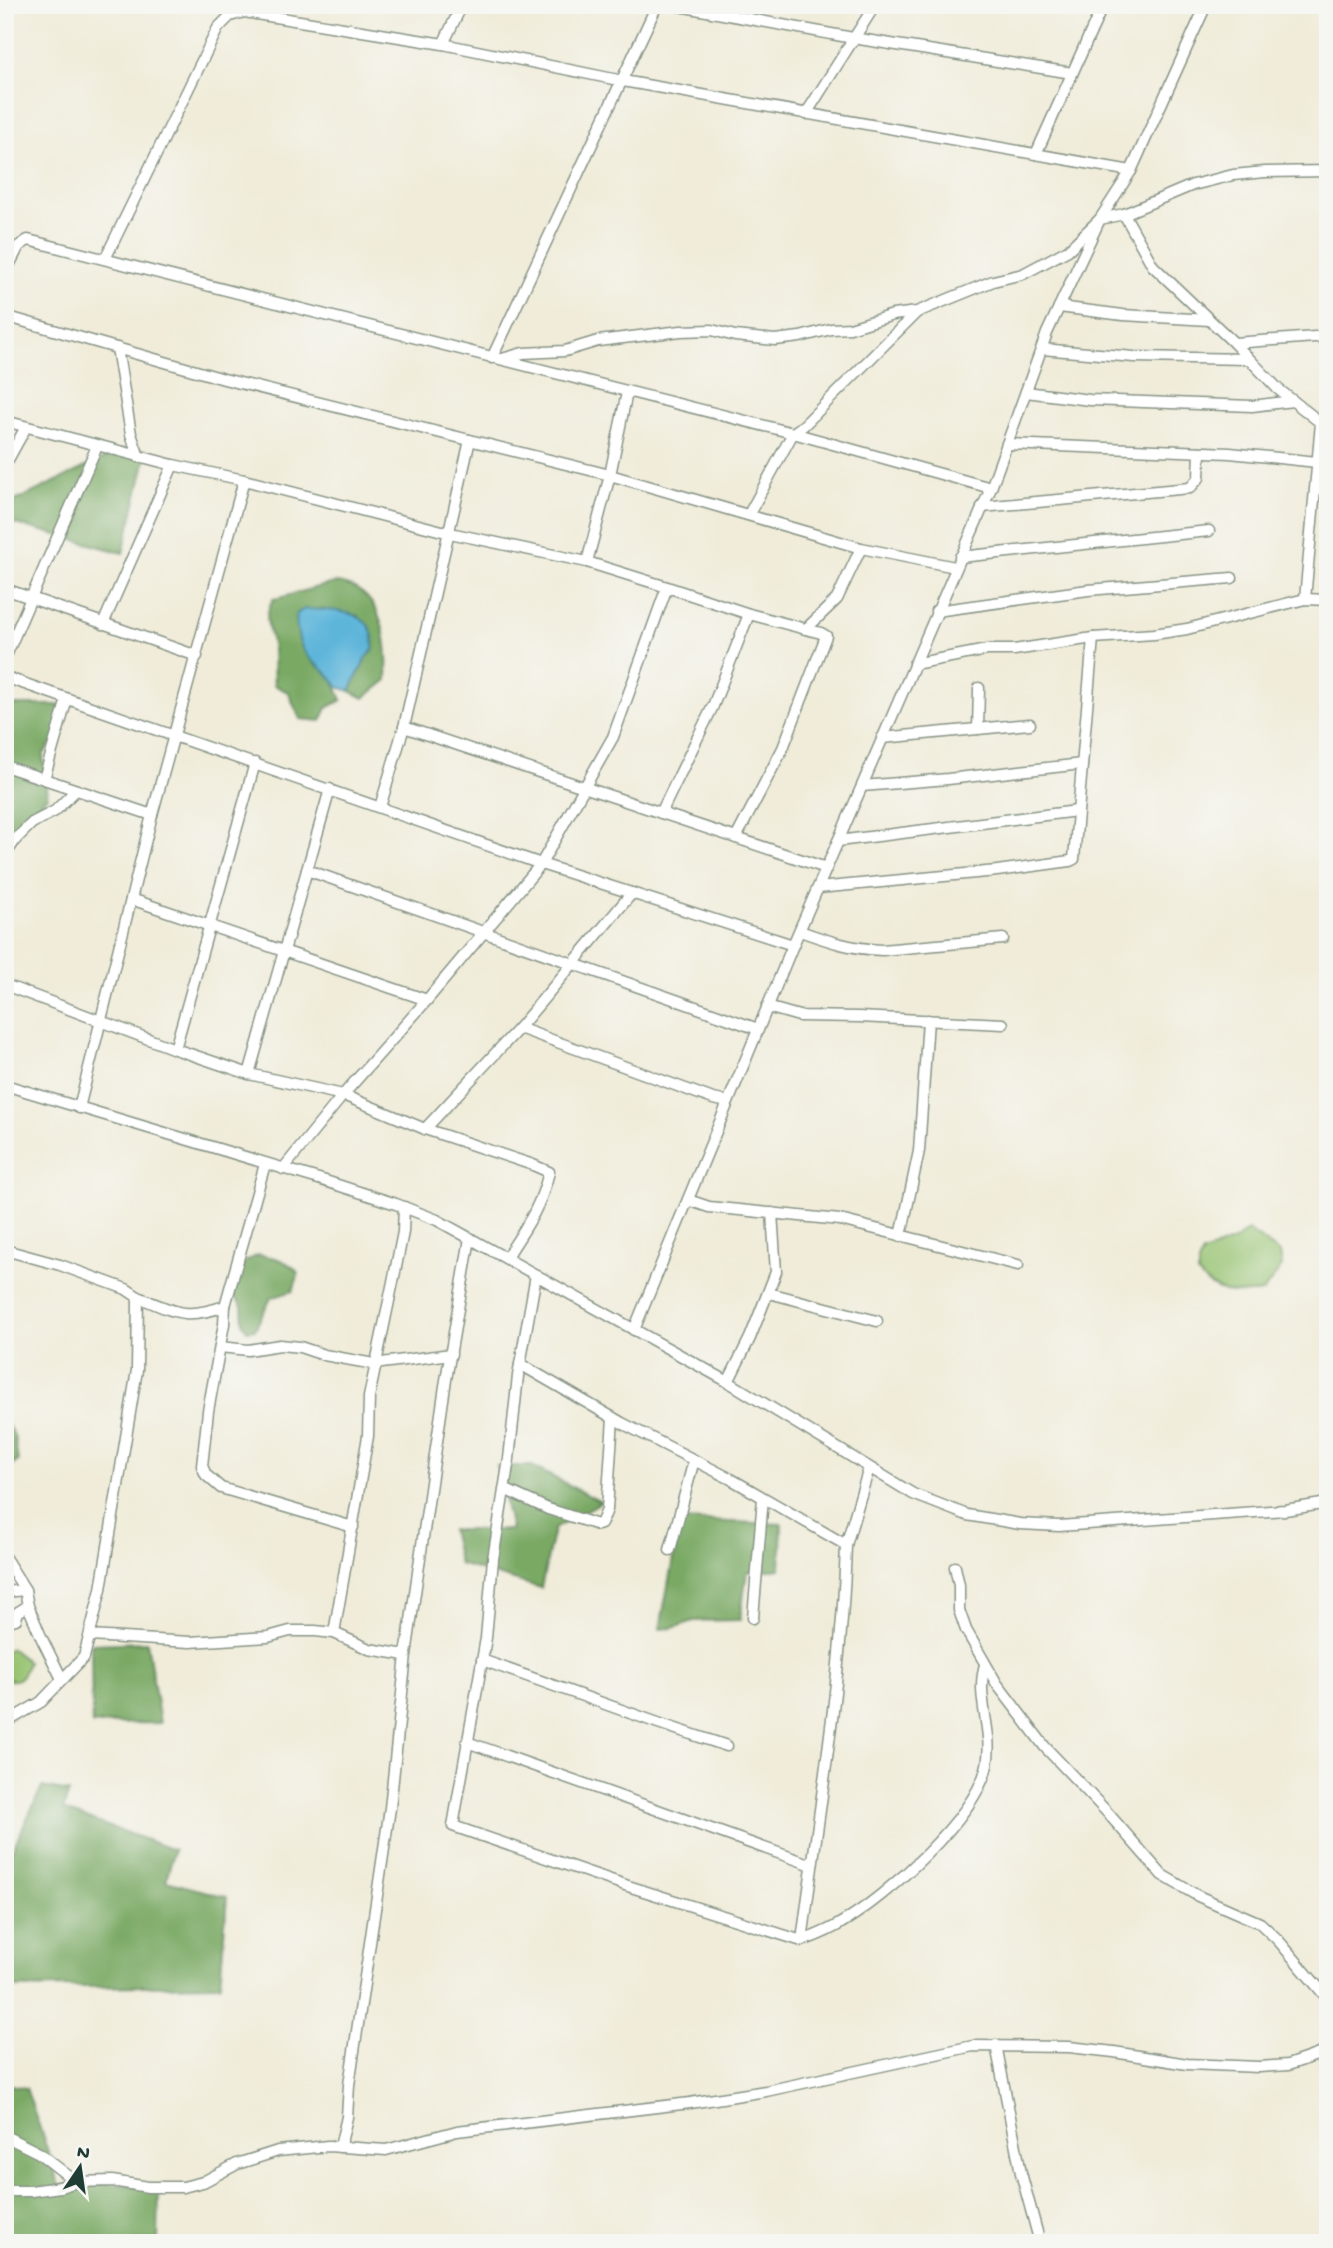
<svg xmlns="http://www.w3.org/2000/svg" width="1333" height="2248" font-family="'Gochi Hand',sans-serif">
	<style>
		.green { fill: #97c371; stroke: #5b8052; stroke-width: 2 }
		.forest { fill: #79a963; stroke: #4c734c; stroke-width: 2 }
		.water { fill: #5db5da; stroke: #3e7987; stroke-width: 2 }
		.lines { fill: none; stroke-linecap: round; stroke-linejoin: round }
		.minor-casing { stroke: #889486; stroke-width: 13 }
		.minor { stroke: #fff; stroke-width: 10 }
	</style>
	<rect width="100%" height="100%" fill="#f6f6f2"/>
	<filter id="ink" filterUnits="userSpaceOnUse"><feTurbulence type="fractalNoise" baseFrequency=".0143" numOctaves="2"/><feDisplacementMap in="SourceGraphic" scale="14" xChannelSelector="R" yChannelSelector="G"/><feConvolveMatrix kernelMatrix="1 2 1 2 8 2 1 2 1" color-interpolation-filters="sRGB"/></filter>
	<filter id="wash" filterUnits="userSpaceOnUse"><feTurbulence type="fractalNoise" baseFrequency=".00686" numOctaves="4" result="noise"/><feDisplacementMap in="SourceGraphic" scale="28" xChannelSelector="R" yChannelSelector="G"/><feGaussianBlur stdDeviation="1.57" result="paint"/><feColorMatrix in="noise" values="0 0 0 0 0 0 0 0 0 0 0 0 0 0 0 0 0 1.4 0 .05"/><feComposite in="paint" operator="in"/></filter>
	<g filter="url(#wash)">
		<rect width="100%" height="100%" fill="#f0ecd9"/>
		<!-- green -->
		<g class="green">
			<path d="M1248 1230 1280 1253 1282 1266 1263 1292C1236 1295 1216 1296 1198 1274V1263L1203 1253 1234 1241Z"/>
			<path d="M11 1648 28 1662C24 1674 19 1685 5 1678V1651Z"/>
		</g>
		<!-- forest -->
		<g class="forest">
			<path d="M123 449 148 450 123 553 9 522 13 502Z"/>
			<path d="M336 583C383 587 389 642 387 680L364 698 350 691 366 658 373 650 358 616 320 609 314 663 332 676 342 700 327 708 321 721 300 719 288 692 274 685C273 673 274 661 273 650 271 628 261 621 273 599 295 595 314 586 336 583Z"/>
			<path d="M5 705H62L56 737 43 755 47 796 10 839 5 835Z"/>
			<path d="M259 1255C276 1257 288 1261 299 1273L293 1291 271 1298 255 1329 247 1330 243 1324 242 1306 232 1293C237 1272 237 1263 259 1255Z"/>
			<path d="M5 1421 14 1435 18 1461 10 1467 5 1465Z"/>
			<path d="M497 1466H532L601 1502 554 1529 541 1588 459 1564 451 1530H511Z"/>
			<path d="M680 1520 782 1524 780 1569 747 1572 740 1620 694 1621 672 1628 660 1629Z"/>
			<path d="M147 1642 160 1723 92 1724 91 1644Z"/>
			<path d="M42 1787 69 1792 63 1810 174 1850 166 1881 227 1897 220 1985 5 1988V1865Z"/>
			<path d="M5 2084 26 2088 60 2186 76 2182 159 2187 158 2243H5Z"/>
		</g>
		<!-- water -->
		<path class="water" d="M305 609C334 610 379 609 373 650L366 658 350 691 338 687C324 663 304 665 298 635 297 627 295 621 297 613Z"/>
	</g>
	<g filter="url(#ink)">
		<g class="lines">
			<defs>
				<g id="minor">
					<path d="M674 5 853 38 1072 73"/>
					<path d="M443 44 462 5"/>
					<path d="M806 114 875 5"/>
					<path d="M1036 154 1103 5"/>
					<path d="M1124 214 1153 266 1234 343 1278 389 1321 423 1305 599"/>
					<path d="M105 259 218 28 230 16 244 12 443 44 623 81 1131 171"/>
					<path d="M5 273 19 246 28 240 793 433 804 425 917 312"/>
					<path d="M1059 307 1123 315 1209 320"/>
					<path d="M5 316 224 379 610 475 861 548"/>
					<path d="M1234 343 1328 336"/>
					<path d="M117 348 131 434 139 457"/>
					<path d="M1042 349 1134 357 1249 359"/>
					<path d="M492 358 657 5"/>
					<path d="M502 359 523 353 565 351 598 341 681 331 712 330 735 336 775 340 800 337 831 329 850 328 893 315 917 312 993 281 1023 274 1068 250 1100 219 1124 214 1193 185 1233 175 1265 172 1328 171"/>
					<path d="M1026 392 1090 400 1252 406 1293 401"/>
					<path d="M5 421 173 465 244 480 450 533 587 562 667 587 613 737 541 864 427 1000 343 1095 283 1169"/>
					<path d="M1007 444 1230 453 1317 462"/>
					<path d="M5 465 26 427"/>
					<path d="M982 507 1190 488 1199 478 1200 452"/>
					<path d="M749 514 793 433 991 488"/>
					<path d="M960 557 1209 531"/>
					<path d="M587 562 610 475 627 392"/>
					<path d="M667 587 749 614 821 633 826 636 783 748 736 838"/>
					<path d="M5 589 197 656"/>
					<path d="M936 611 1088 590 1232 578"/>
					<path d="M103 624 173 465"/>
					<path d="M806 629 837 599 861 548 955 567"/>
					<path d="M5 658 97 446"/>
					<path d="M914 664 987 650H1014L1093 638 1154 634 1187 629 1305 599 1328 600"/>
					<path d="M5 677 541 864 793 945"/>
					<path d="M404 727 826 868"/>
					<path d="M978 729 979 688"/>
					<path d="M882 738 1030 724"/>
					<path d="M5 766 152 815"/>
					<path d="M44 779 67 699"/>
					<path d="M862 786 948 779 1082 764"/>
					<path d="M380 807 404 727 470 440"/>
					<path d="M661 813 713 706 749 614"/>
					<path d="M838 841 1077 811"/>
					<path d="M5 855 16 839 32 823 55 811 76 790"/>
					<path d="M307 870 758 1029"/>
					<path d="M818 888 997 871 1070 861 1074 859 1093 638"/>
					<path d="M131 899 427 1000"/>
					<path d="M800 931C828 941 852 949 882 950L1003 939"/>
					<path d="M5 985 175 1049 249 1074 343 1095 425 1129 533 1165 549 1172C540 1209 526 1227 506 1258"/>
					<path d="M767 1007 799 1016 859 1017 1003 1024"/>
					<path d="M519 1028 713 1099 728 1102"/>
					<path d="M175 1049 255 763"/>
					<path d="M249 1074 330 789"/>
					<path d="M5 1085 322 1180 396 1204 437 1220 732 1384 913 1494 967 1515 1020 1524 1059 1526 1285 1510 1328 1503"/>
					<path d="M79 1108 152 815 244 480"/>
					<path d="M425 1129 519 1028 632 893"/>
					<path d="M688 1200 709 1207 840 1220 1018 1265"/>
					<path d="M901 1236 919 1151 928 1020"/>
					<path d="M5 1250 60 1265 126 1289 138 1297"/>
					<path d="M536 1275 518 1376 509 1459 493 1559 486 1638 453 1826 628 1886 802 1941C815 1936 829 1931 841 1923 885 1898 977 1816 987 1765 994 1731 975 1698 985 1665"/>
					<path d="M769 1293 877 1321"/>
					<path d="M225 1306 224 1324 208 1411 202 1466 206 1475 221 1488 353 1527"/>
					<path d="M634 1330 793 945 991 488 1047 333 1100 219 1131 171 1206 5"/>
					<path d="M220 1347 248 1350 280 1345 300 1347 324 1355 374 1364 451 1354"/>
					<path d="M520 1364 622 1423 731 1479 846 1545 869 1468"/>
					<path d="M728 1382 750 1338 776 1272 772 1213"/>
					<path d="M504 1489 548 1509 598 1525 601 1524 607 1510 613 1418"/>
					<path d="M670 1550 694 1460"/>
					<path d="M5 1558 25 1590 28 1606 42 1639 62 1679"/>
					<path d="M955 1567 959 1585V1610L966 1630 997 1684 1045 1747 1106 1811 1162 1875 1198 1896 1260 1923 1278 1940 1328 1999"/>
					<path d="M5 1592 25 1590"/>
					<path d="M753 1618 763 1498"/>
					<path d="M5 1622 16 1619 18 1612 28 1606"/>
					<path d="M334 1633 368 1436 369 1397 395 1272 403 1232 404 1207"/>
					<path d="M90 1636 190 1642 268 1637 290 1631H315L334 1633 369 1649 406 1655"/>
					<path d="M482 1660 658 1723 727 1746"/>
					<path d="M5 1723 41 1702 84 1657 101 1589 137 1370 138 1297C176 1312 184 1320 225 1306L265 1164"/>
					<path d="M467 1742 812 1865"/>
					<path d="M802 1941C819 1810 842 1678 846 1545"/>
					<path d="M996 2045 1021 2173 1040 2243"/>
					<path d="M5 2136 39 2153 76 2182"/>
					<path d="M340 2147 347 2117 349 2085 390 1808 406 1655 445 1386 470 1238"/>
					<path d="M5 2191H31L60 2187 76 2182 112 2181 148 2187H183L203 2182 237 2164 278 2151 328 2146 386 2150 457 2131 690 2103 766 2091 973 2046 1069 2047 1114 2052 1187 2064 1259 2067 1288 2065 1328 2051"/>
				</g>
			</defs>
			<!-- minor casing -->
			<use href="#minor" class="minor-casing"/>
			<!-- minor -->
			<use href="#minor" class="minor"/>
		</g>
	</g>
	<!-- margin -->
	<rect width="1333" height="2248" fill="none" stroke="#f6f6f2" stroke-width="28"/>
	<!-- north arrow -->
	<g transform="translate(80 2167) rotate(13)" stroke="#f6f6f2" stroke-width="5" paint-order="stroke">
	<path d="M0-5L12 26L0 18L-12 26Z" fill="#1f3d34"/>
	<text y="-10" font-size="19" font-weight="bold" text-anchor="middle" fill="#1f3d34">N</text>
	</g>
</svg>
